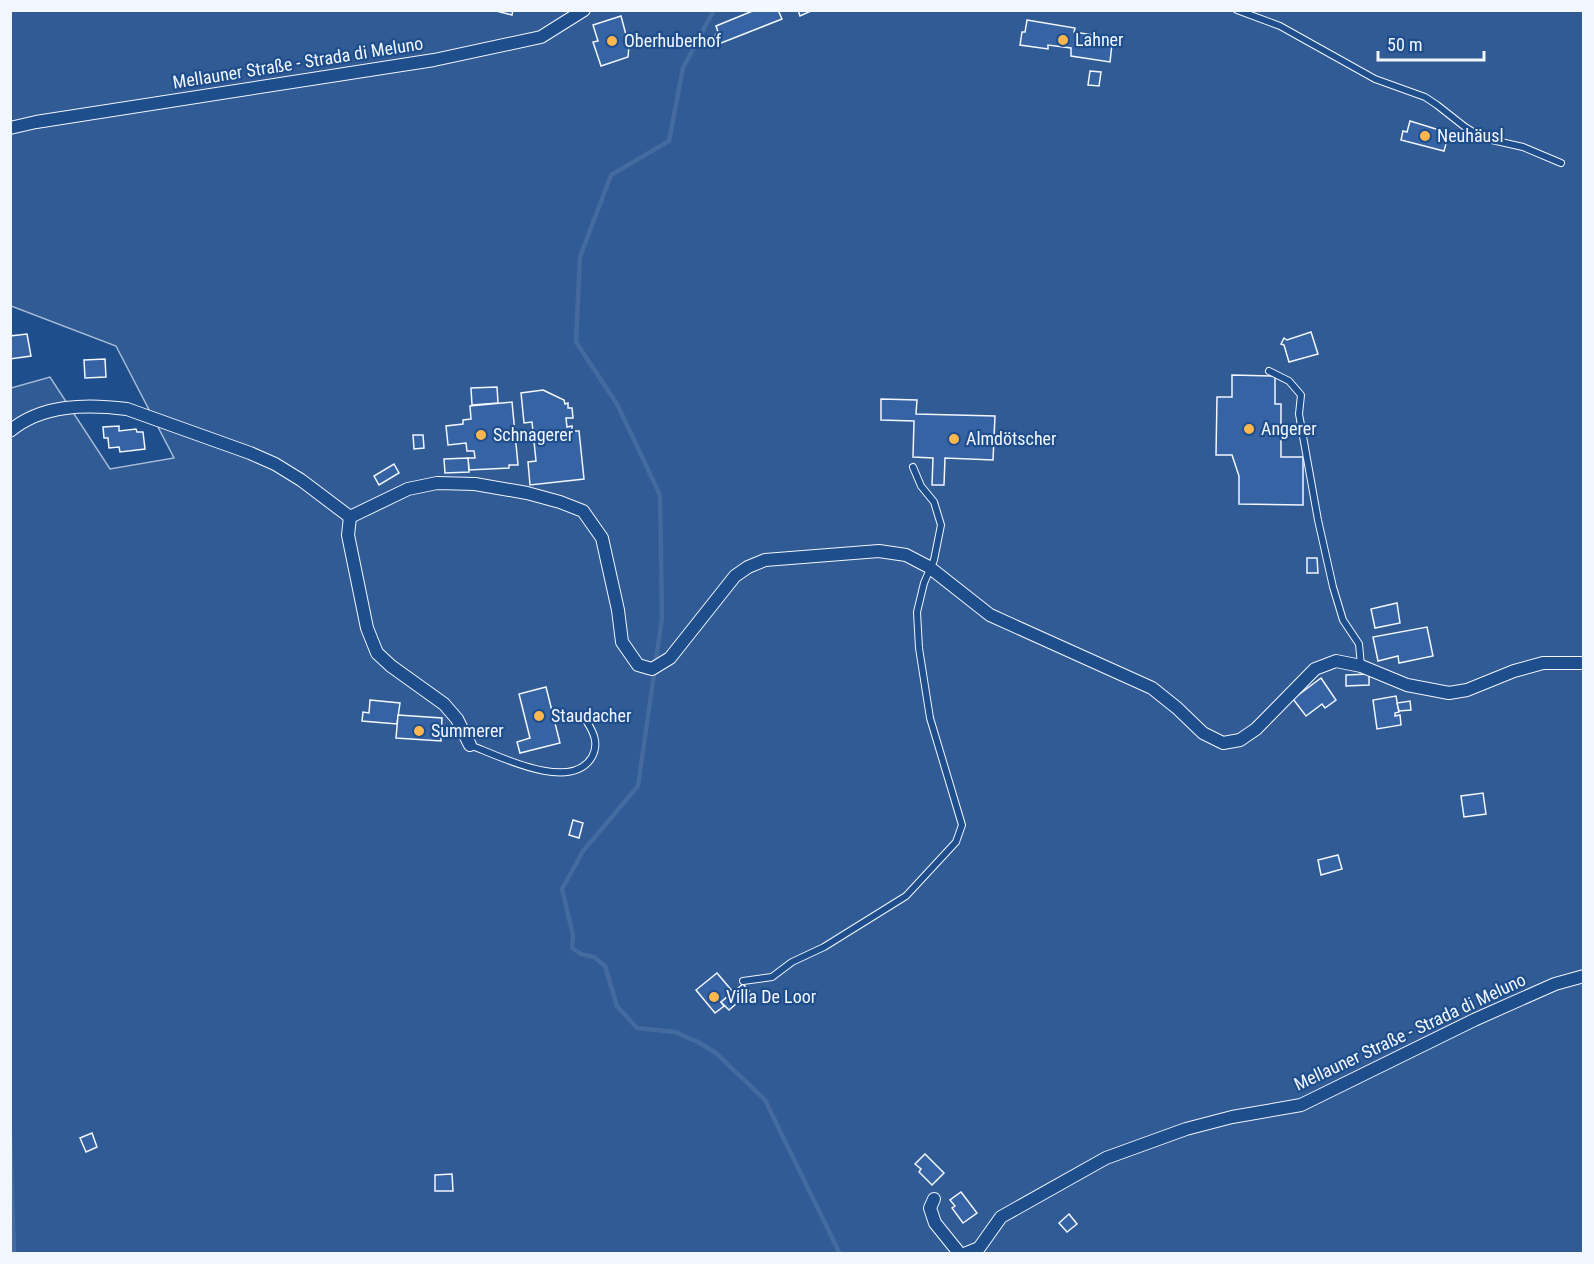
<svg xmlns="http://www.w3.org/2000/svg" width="1594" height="1264" font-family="'Roboto Condensed',sans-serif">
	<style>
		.built { fill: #305b95; stroke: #a8bbd7; stroke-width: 1.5 }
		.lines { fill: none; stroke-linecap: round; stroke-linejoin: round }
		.stream { stroke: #446ba0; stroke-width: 4.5 }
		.building { fill: #3563a3; stroke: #f2f6ff; stroke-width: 1.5 }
		.service-casing { stroke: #f2f6ff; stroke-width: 8 }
		.minor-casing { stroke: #f2f6ff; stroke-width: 14 }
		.service { stroke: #1f4e8c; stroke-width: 6 }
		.minor { stroke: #1f4e8c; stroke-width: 12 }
		.poi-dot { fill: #ffb74d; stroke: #1f4e8c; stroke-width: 2 }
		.labels { text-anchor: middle; stroke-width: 4.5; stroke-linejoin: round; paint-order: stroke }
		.poi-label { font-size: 18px; fill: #f2f6ff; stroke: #1f4e8c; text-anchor: start }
		.street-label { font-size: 18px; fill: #f2f6ff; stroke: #1f4e8c }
	</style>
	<rect width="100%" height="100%" fill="#1f4e8c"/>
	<!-- built -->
	<path class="built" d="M11 11H1583V1253H11V388L50 377 110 469 174 458 116 346 11 306Z"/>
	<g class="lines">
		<!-- stream -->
		<g class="stream">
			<path d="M714 10 683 68 669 141 611 175 580 257 576 342 617 404 660 495 662 618 638 786 583 851 562 889 573 935 572 948 581 954 594 957 605 966 617 1006 637 1028 675 1032 698 1042 716 1053 765 1100 840 1254"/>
			<path d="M10 1132 14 1254"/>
		</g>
	</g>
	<!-- building -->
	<g class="building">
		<path d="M492 10H513L512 15Z"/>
		<path d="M755 10H778L782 19 716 45 713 38 718 32 716 26Z"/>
		<path d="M798 10H813L800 16Z"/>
		<path d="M621 16 629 46 628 57 601 66 593 42 598 41 593 25Z"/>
		<path d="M1027 20 1075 28 1074 32 1106 37 1105 43 1112 44 1110 62 1071 56V48L1048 45V49L1020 45 1022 32H1025Z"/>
		<path d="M1090 71 1101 72 1099 86 1088 85Z"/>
		<path d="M1410 121 1449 133 1444 151 1401 140 1403 131 1407 132Z"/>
		<path d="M1311 332 1318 354 1289 362 1284 345 1281 344 1284 338 1287 340Z"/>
		<path d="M27 334 31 356 10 359V336Z"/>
		<path d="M105 359 106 377 85 378 84 360Z"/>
		<path d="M1232 375 1275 376V404H1281V457H1303V505L1239 504V476L1232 455H1216L1217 397H1232Z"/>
		<path d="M497 387 498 403 472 405 471 388Z"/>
		<path d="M543 390 564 400 565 404 568 403V408H572L573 418H566L567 427 572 426V431H579L584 479 530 485 528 462 536 461 532 422 524 423 521 393Z"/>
		<path d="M881 399 917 400 916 414 995 416 993 460 945 458 944 485H932L933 458 913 457 914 421 881 420Z"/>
		<path d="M512 402 518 465H509V468L469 470 468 458H475L474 451H467L466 443 448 445 446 426 463 424V420L471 419 470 406Z"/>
		<path d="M119 426V431L136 429 137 432H143L145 449 120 452 119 447 109 448 108 438H104L103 427Z"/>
		<path d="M413 435H423L424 448 414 449Z"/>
		<path d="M468 458 469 472 445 473 444 459Z"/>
		<path d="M394 464 399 473 379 485 374 476Z"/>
		<path d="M1307 558H1317L1318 573H1307Z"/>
		<path d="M1397 603 1400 623 1375 628 1371 609Z"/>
		<path d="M1427 627 1433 656 1399 663 1398 656 1378 661 1373 637Z"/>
		<path d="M1369 674V685L1346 686V675Z"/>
		<path d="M1321 678 1336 700 1325 708 1322 704 1306 716 1293 699Z"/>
		<path d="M546 687 560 743 520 753 517 742 530 738 519 694Z"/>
		<path d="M1396 696 1399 712 1395 713V716L1400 715 1401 725 1377 729 1373 700Z"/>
		<path d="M370 700 400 703 397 724 362 721 363 712 369 713Z"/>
		<path d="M1410 701 1411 710 1399 711 1397 703Z"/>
		<path d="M398 715 442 718 441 741 396 738Z"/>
		<path d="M1483 793 1486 814 1464 817 1461 796Z"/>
		<path d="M573 820 583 823 579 838 569 835Z"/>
		<path d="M1338 855 1342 869 1321 875 1318 860Z"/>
		<path d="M717 973 733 992 721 1002 724 1006 715 1013 696 990Z"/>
		<path d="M743 984 750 992 729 1010 721 1002Z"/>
		<path d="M92 1133 97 1147 86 1152 80 1138Z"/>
		<path d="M925 1154 944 1173 932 1185 919 1172 921 1169 915 1164Z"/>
		<path d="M452 1174 453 1191H435V1175Z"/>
		<path d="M961 1192 977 1213 963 1223 952 1208 955 1206 950 1200Z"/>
		<path d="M1069 1214 1077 1224 1067 1232 1059 1223Z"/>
	</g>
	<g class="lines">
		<defs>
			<g id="service">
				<path d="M1237 10 1280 26 1375 79 1425 97 1437 105 1465 127 1483 138 1523 147 1561 163"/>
				<path d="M1269 371 1289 381 1301 395 1299 414 1318 520 1333 587 1343 620 1359 644 1361 666"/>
				<path d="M470 745C499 756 571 793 592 757 599 744 594 733 587 722"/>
				<path d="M743 981 772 977 792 962 824 947 906 896 956 842 962 825 930 718 919 648 917 612 924 583 934 560 941 525 934 502 921 486 913 467"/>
			</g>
			<g id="minor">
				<path d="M10 128 36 122 434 60 541 37 584 10"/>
				<path d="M10 431C42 404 87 404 127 409L250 453 275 464 301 480 350 517 408 489 437 483 475 484 527 493 560 502 583 511 602 538 618 610 622 642 638 665 652 669 670 658 735 576 748 567 765 560 879 551 906 555 929 567 990 615 1152 688 1177 708 1203 733 1223 743 1240 740 1256 729 1315 669 1336 661 1361 666 1407 685 1449 693 1467 690 1514 671 1543 663H1584"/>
				<path d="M350 517 348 535 367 628 377 653 391 666 444 704 457 719 470 745"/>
				<path d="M934 1199 930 1208 935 1223 960 1254"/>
				<path d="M964 1254 979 1248 1001 1217 1106 1158 1186 1129 1232 1117 1301 1105 1474 1020 1555 984 1584 976"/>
			</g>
		</defs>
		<!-- service casing -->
		<use href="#service" class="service-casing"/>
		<!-- minor casing -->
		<use href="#minor" class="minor-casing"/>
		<!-- service -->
		<use href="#service" class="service"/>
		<!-- minor -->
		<use href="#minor" class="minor"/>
	</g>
	<!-- markers -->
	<g class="poi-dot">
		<circle cx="1063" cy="40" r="6"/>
		<circle cx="612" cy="41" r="6"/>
		<circle cx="1425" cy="136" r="6"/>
		<circle cx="1249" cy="429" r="6"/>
		<circle cx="481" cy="435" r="6"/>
		<circle cx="954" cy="439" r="6"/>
		<circle cx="539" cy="716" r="6"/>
		<circle cx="419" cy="731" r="6"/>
		<circle cx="714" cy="997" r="6"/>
	</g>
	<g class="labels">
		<!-- poi labels -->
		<g class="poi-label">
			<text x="1075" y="46">Lahner</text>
			<text x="624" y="47">Oberhuberhof</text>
			<text x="1437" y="142">Neuhäusl</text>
			<text x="1261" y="435">Angerer</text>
			<text x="493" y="441">Schnagerer</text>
			<text x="966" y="445">Almdötscher</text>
			<text x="551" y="722">Staudacher</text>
			<text x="431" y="737">Summerer</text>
			<text x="726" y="1003">Villa De Loor</text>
		</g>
		<!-- street labels -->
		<g class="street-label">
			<text transform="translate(298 63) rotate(-9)" y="6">Mellauner Straße - Strada di Meluno</text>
			<text transform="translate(1410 1032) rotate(-25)" y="6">Mellauner Straße - Strada di Meluno</text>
		</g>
	</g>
	<!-- border -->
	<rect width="1594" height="1264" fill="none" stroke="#f2f6ff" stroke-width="24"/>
	<!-- scale -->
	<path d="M1378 51v9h106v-9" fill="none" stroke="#f2f6ff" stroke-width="3"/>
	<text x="1387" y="51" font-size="18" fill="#f2f6ff" stroke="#1f4e8c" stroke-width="4.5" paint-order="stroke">50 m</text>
</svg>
